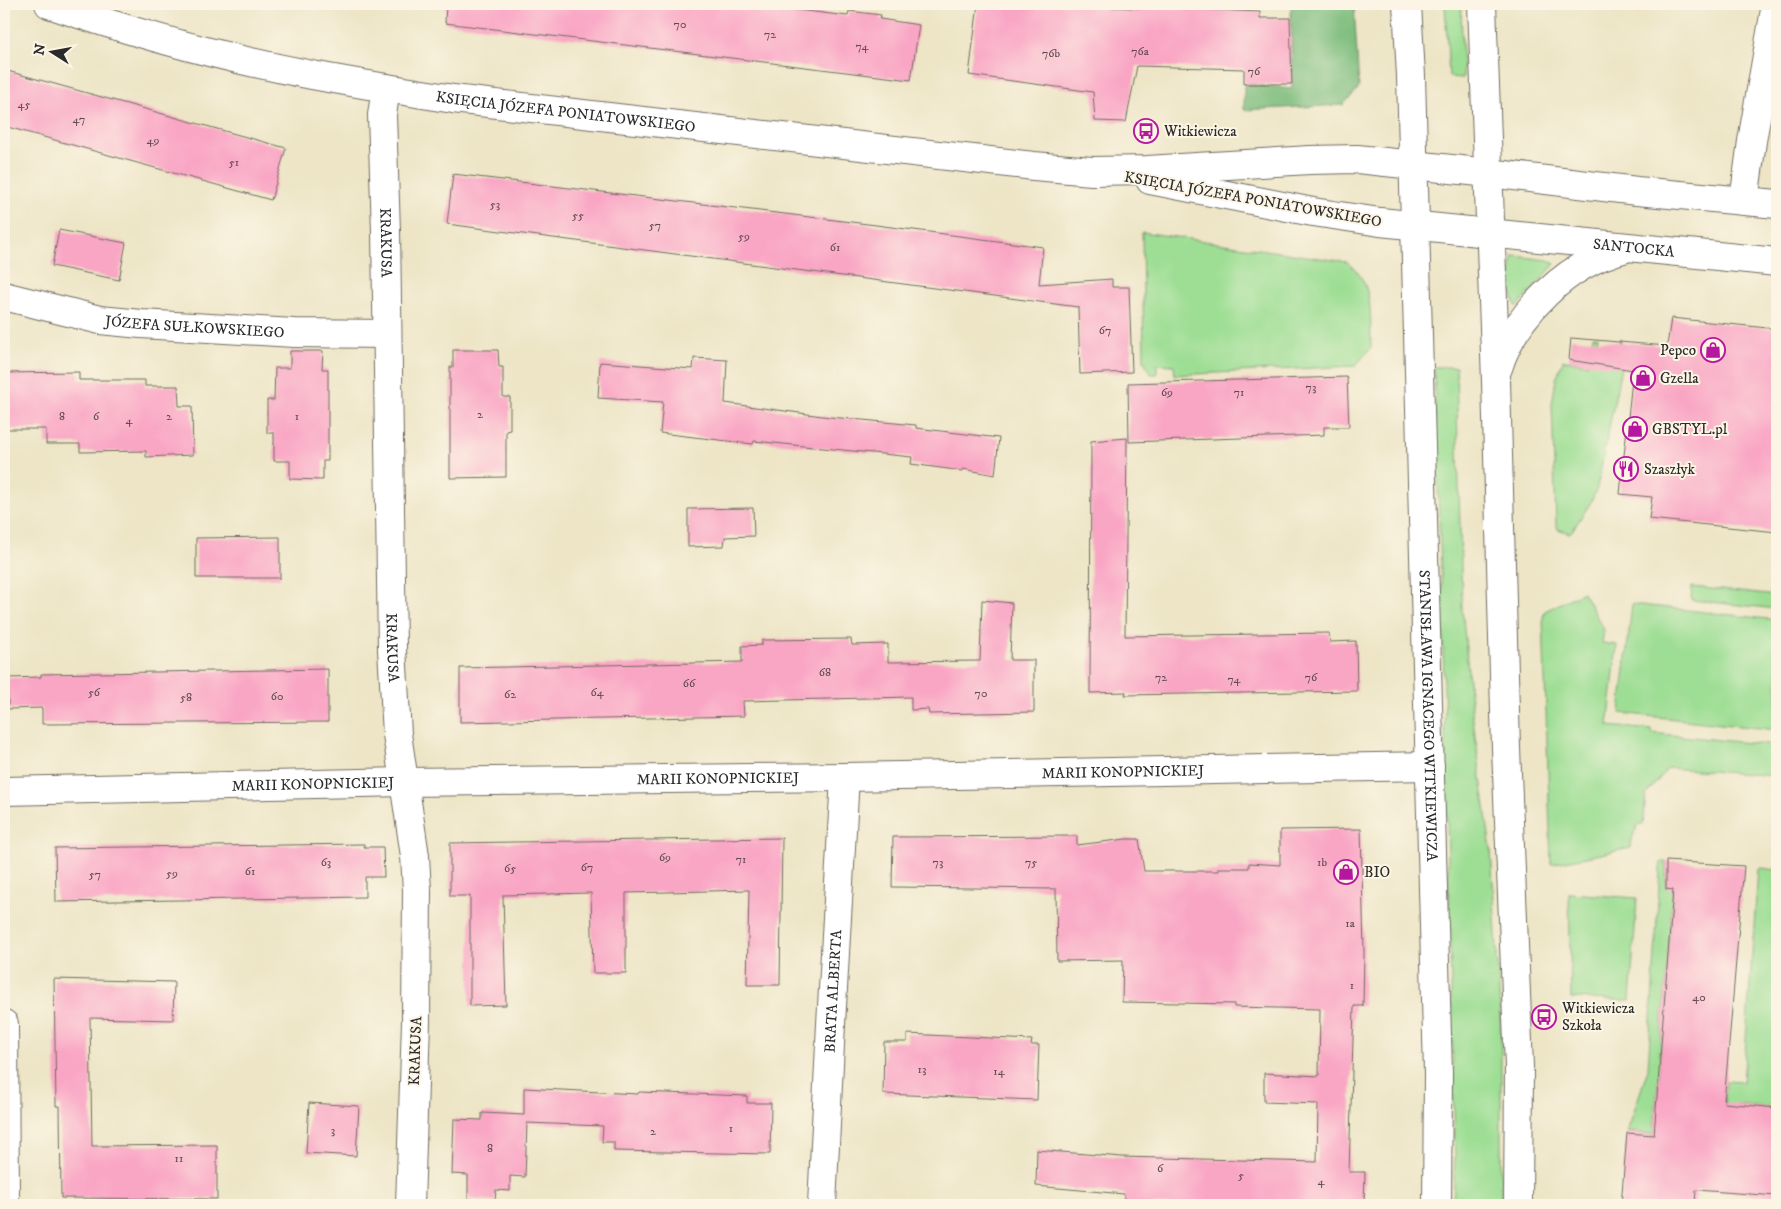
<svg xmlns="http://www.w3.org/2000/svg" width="1781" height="1209" font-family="'IM FELL DW Pica',serif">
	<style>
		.green { fill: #9ede94; stroke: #648460 }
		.forest { fill: #7ebd7e; stroke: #547454 }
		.building { fill: #f9a5c4 }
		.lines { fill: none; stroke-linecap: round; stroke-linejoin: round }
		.minor-casing { stroke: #6f6c61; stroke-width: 30 }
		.tertiary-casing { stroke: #6f6c61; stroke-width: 30 }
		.minor { stroke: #fff; stroke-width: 28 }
		.tertiary { stroke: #fff; stroke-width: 28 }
		.labels { text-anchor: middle; stroke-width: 4; stroke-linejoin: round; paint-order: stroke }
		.number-label { font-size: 12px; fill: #5e4a51 }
		.street-label { font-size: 15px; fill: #2b2b2b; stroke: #fcf5e5 }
		.poi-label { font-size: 15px; fill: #2b2b2b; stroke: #fcf5e5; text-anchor: start }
	</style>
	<rect width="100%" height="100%" fill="#fcf5e5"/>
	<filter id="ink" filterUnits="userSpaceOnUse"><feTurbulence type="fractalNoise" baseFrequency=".02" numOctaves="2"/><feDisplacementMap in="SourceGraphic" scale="10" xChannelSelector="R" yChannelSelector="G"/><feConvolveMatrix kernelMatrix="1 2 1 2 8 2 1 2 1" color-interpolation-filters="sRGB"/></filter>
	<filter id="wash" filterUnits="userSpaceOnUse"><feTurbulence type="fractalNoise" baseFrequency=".0096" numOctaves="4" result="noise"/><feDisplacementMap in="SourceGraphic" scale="20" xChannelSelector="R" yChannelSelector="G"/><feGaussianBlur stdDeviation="1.12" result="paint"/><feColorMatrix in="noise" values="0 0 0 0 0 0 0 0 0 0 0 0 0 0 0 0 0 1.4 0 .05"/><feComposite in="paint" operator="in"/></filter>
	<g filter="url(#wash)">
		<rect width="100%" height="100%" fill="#ede5c6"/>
		<!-- green -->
		<g class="green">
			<path d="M1445 4H1461L1463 78 1449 77Z"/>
			<path d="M1142 232 1347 262C1375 282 1370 317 1371 348L1355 366 1175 375 1174 365 1157 364V374H1151L1144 361Z"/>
			<path d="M1514 256 1549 260 1555 264 1517 307C1510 302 1509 264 1514 256Z"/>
			<path d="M1593 336H1598L1595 354 1616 358 1620 339 1622 345V363L1597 488 1591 502 1572 531 1569 533 1558 529 1556 525 1552 404 1556 379 1563 360 1588 364Z"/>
			<path d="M1434 367H1456L1462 607 1472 713 1491 850 1497 951 1501 1032V1205H1453L1455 1155 1442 601Z"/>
			<path d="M1692 587 1777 596V609L1691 600Z"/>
			<path d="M1583 592 1604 630 1602 643 1617 645 1608 726 1652 730V733L1777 746V776L1668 768 1646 795 1643 824H1639C1634 831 1631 840 1631 848L1551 864 1543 617 1545 611Z"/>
			<path d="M1632 604 1777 620V730L1620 713Z"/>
			<path d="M1666 861V888L1673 889 1654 1134 1627 1132 1648 1069 1660 869 1661 863Z"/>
			<path d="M1762 868 1777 870V1108L1736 1104 1724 1109 1726 1081 1743 1082 1758 870Z"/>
			<path d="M1569 893 1637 898 1630 1001 1571 998Z"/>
		</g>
		<!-- forest -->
		<path class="forest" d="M1291 4H1354L1359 88 1343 105 1244 110V84L1292 89Z"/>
		<g id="blocks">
			<!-- building -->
			<g class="building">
				<path d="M446 4H790L789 9 848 16 849 11 881 15 880 19 919 25 911 80 445 23Z"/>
				<path d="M978 4H1081V6L1139 8V4H1170V8L1260 12V18H1290L1292 84H1244V69L1137 66 1126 122 1095 121 1093 92 969 75Z"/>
				<path d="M4 70 286 148 271 200 4 126Z"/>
				<path d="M453 174 876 225 1043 247 1039 284 1112 279V287H1129L1132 372 1080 374 1078 307 447 224Z"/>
				<path d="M59 230 126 243 119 280 52 266Z"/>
				<path d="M1671 318 1777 329V532L1649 519 1652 497 1620 494 1633 370 1569 360 1571 338 1667 346Z"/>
				<path d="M453 350H498L499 367H503V397H510V430L506 431V477L450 478V367H453Z"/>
				<path d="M290 351H323L322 369H328V461H323V480L290 479V461H274V433H267V400H274L275 368H290Z"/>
				<path d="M694 358 727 360 725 403 830 417 916 425V428L999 438 995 475 963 469V471L911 464 912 457 754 441 753 444 660 433 663 402 598 398 600 362 693 369Z"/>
				<path d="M79 372V380H145V386H178L179 406H192L193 455 146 457V451L80 452V444H46V429H4V373Z"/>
				<path d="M1347 377 1349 427H1324V435L1129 442 1128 383Z"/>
				<path d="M1127 438 1125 636 1329 633 1330 642 1356 641 1357 691 1125 695 1126 692 1090 693 1091 441Z"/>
				<path d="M753 508 754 536 725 537 724 546 688 547V509Z"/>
				<path d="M280 537V578H196V538Z"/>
				<path d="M982 600 1012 603 1010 660H1034V712L929 714 928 709 911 710V697L743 701 744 716 460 722V668L742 662V646L762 645V640L851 639 852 645 888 644V662L980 661Z"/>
				<path d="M328 669V722L42 724V708L8 709V678L41 677V674Z"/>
				<path d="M1361 829 1364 952 1363 1006H1354L1349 1172H1365L1364 1205H1124V1194L1036 1186 1037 1150 1122 1157 1317 1162 1318 1104 1264 1102V1073L1319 1076 1320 1009 1234 1007V1004L1122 1002 1123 960 1057 961 1056 889 892 887 893 837 1077 836V845L1126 839H1139L1144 871H1218V868H1249V863L1280 865V830Z"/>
				<path d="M782 838 780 985H747L749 890 626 893V973H593L591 893 503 895 506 1005 470 1006V896H450V843Z"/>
				<path d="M364 844V847H383L384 877H365V897L56 902 55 848Z"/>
				<path d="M1666 861 1744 866 1724 1103 1777 1108V1196L1696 1190 1695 1205H1621L1627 1133 1654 1135 1673 890 1666 889Z"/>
				<path d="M54 979 174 982 173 1020 90 1018 92 1146 217 1145V1199L61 1198 60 1106H56Z"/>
				<path d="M907 1034 1032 1040 1031 1045H1039L1037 1100 883 1094 884 1042H907Z"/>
				<path d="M524 1088 638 1094 639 1092 747 1096V1103H771L770 1154 614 1151V1142H602L603 1126 527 1123 525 1177 510 1176V1191L496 1190 495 1201 468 1199V1175L452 1174 454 1119 482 1120V1113L524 1115Z"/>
				<path d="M309 1103 359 1106 356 1156 306 1153Z"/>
			</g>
		</g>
	</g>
	<g filter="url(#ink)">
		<use href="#blocks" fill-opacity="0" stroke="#6f6c61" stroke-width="1"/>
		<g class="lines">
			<defs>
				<g id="minor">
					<path id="s1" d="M386 88 382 115 386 231 392 649 397 734 415 856 417 891 416 1022 410 1205"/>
					<path d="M1744 201 1752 141 1776 4"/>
					<path id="s2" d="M4 296 100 320 141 324 294 333 387 334"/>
					<path id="s3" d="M4 791 404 782 845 777 1430 766"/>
					<path d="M4 1024 5 1205"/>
					<path id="s4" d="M822 1205 831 1024 845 777"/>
				</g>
				<g id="tertiary">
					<path id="s5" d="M49 4C134 33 223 58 312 75 359 84 406 91 453 99L1034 166 1092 171 1147 170 1310 160 1357 159 1489 173 1637 191 1777 204"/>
					<path id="s6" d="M1407 4 1411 76 1438 1073 1437 1205"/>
					<path d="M1482 4 1496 381 1506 748 1519 1067 1518 1205"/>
					<path id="s7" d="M1150 180 1313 212 1380 222 1777 262"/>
					<path d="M1498 368C1515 313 1569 263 1623 249"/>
				</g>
			</defs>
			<!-- minor casing -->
			<use href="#minor" class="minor-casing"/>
			<!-- tertiary casing -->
			<use href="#tertiary" class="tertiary-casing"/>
			<!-- minor -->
			<use href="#minor" class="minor"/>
			<!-- tertiary -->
			<use href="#tertiary" class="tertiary"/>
		</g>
	</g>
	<!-- icons -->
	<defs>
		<symbol id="bus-ring" viewBox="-11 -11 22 22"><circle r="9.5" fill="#fcf5e5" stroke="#b5179e" stroke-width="1.5"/><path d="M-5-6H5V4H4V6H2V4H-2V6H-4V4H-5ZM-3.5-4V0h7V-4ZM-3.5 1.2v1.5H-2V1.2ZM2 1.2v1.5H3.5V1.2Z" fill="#b5179e"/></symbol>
		<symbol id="shop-ring" viewBox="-11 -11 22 22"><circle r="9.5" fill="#fcf5e5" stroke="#b5179e" stroke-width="1.5"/><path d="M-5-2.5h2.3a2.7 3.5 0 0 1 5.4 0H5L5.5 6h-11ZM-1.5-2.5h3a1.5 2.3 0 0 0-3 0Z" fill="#b5179e"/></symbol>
		<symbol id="restaurant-ring" viewBox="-11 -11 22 22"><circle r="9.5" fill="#fcf5e5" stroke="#b5179e" stroke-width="1.5"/><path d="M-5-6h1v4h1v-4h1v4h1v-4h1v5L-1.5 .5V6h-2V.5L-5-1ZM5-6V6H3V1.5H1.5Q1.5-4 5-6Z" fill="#b5179e"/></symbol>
	</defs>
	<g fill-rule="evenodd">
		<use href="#bus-ring" x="1132" y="117" width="28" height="28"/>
		<use href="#shop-ring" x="1699" y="336" width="28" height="28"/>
		<use href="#shop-ring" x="1629" y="364" width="28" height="28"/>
		<use href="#shop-ring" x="1621" y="415" width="28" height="28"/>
		<use href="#restaurant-ring" x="1612" y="455" width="28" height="28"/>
		<use href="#shop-ring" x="1332" y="858" width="28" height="28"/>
		<use href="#bus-ring" x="1530" y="1003" width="28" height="28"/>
	</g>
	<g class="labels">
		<!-- number labels -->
		<g class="number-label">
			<text x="680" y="28">70</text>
			<text x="770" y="38">72</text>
			<text x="862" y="50">74</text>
			<text x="1140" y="55">76a</text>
			<text x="1051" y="57">76b</text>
			<text x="1254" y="75">76</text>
			<text x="24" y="108">45</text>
			<text x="79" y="123">47</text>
			<text x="153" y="144">49</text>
			<text x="234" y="166">51</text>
			<text x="495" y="208">53</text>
			<text x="578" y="219">55</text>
			<text x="655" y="229">57</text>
			<text x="744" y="240">59</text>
			<text x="835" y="251">61</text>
			<text x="1105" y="334">67</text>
			<text x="1311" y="391">73</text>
			<text x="1167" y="396">69</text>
			<text x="1239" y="396">71</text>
			<text x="480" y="418">2</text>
			<text x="62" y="420">8</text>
			<text x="96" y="420">6</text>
			<text x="169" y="420">2</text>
			<text x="297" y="420">1</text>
			<text x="129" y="424">4</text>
			<text x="825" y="676">68</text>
			<text x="1161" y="681">72</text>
			<text x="1311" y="681">76</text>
			<text x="1234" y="683">74</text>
			<text x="689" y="687">66</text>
			<text x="94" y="696">56</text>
			<text x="597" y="696">64</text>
			<text x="981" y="697">70</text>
			<text x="510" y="698">62</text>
			<text x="277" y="700">60</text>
			<text x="186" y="701">58</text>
			<text x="665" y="861">69</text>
			<text x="741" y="863">71</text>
			<text x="326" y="866">63</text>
			<text x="938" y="866">73</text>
			<text x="1031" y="866">75</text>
			<text x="1322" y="866">1b</text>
			<text x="587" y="871">67</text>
			<text x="510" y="872">65</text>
			<text x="250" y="875">61</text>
			<text x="172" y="877">59</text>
			<text x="95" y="878">57</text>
			<text x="1350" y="927">1a</text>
			<text x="1352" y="989">1</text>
			<text x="1699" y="1001">40</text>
			<text x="922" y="1073">13</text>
			<text x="999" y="1075">14</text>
			<text x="731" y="1132">1</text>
			<text x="333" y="1134">3</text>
			<text x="653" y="1135">2</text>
			<text x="490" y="1152">8</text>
			<text x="179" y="1162">11</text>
			<text x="1160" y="1172">6</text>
			<text x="1241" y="1179">5</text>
			<text x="1321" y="1185">4</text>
		</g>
		<!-- street labels -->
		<g class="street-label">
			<text dy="5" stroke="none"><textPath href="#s5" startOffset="529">KSIĘCIA JÓZEFA PONIATOWSKIEGO</textPath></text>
			<text transform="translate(1253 199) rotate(10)" y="5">KSIĘCIA JÓZEFA PONIATOWSKIEGO</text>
			<text dy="5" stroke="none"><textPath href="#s1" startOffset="155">KRAKUSA</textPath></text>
			<text dy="5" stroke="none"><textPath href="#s7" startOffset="489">SANTOCKA</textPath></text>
			<text dy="5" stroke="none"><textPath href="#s2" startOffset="194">JÓZEFA SUŁKOWSKIEGO</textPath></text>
			<text dy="5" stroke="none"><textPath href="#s1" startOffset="560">KRAKUSA</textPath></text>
			<text dy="5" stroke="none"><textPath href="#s6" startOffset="712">STANISŁAWA IGNACEGO WITKIEWICZA</textPath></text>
			<text dy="5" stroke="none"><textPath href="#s3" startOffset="1119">MARII KONOPNICKIEJ</textPath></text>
			<text dy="5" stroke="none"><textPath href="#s3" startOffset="714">MARII KONOPNICKIEJ</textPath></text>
			<text dy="5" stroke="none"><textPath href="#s3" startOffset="309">MARII KONOPNICKIEJ</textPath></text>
			<text dy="5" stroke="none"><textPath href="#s4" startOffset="214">BRATA ALBERTA</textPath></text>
			<text transform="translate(415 1051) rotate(-88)" y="5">KRAKUSA</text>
		</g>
		<!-- poi labels -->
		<g class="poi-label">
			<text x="1164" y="136">Witkiewicza</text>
			<text x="1696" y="355" text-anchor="end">Pepco</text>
			<text x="1660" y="383">Gzella</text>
			<text x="1652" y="434">GBSTYL.pl</text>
			<text x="1644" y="474">Szaszłyk</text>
			<text x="1364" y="877">BIO</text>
			<text x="1562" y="1013">Witkiewicza<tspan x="1562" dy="17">Szkoła</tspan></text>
		</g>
	</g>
	<!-- margin -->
	<rect width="1781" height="1209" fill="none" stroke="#fcf5e5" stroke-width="20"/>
	<!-- north arrow -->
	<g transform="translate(52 52) rotate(281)" stroke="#fcf5e5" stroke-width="4" paint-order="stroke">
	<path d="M0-4L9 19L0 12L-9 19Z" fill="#2b2b2b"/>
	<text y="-8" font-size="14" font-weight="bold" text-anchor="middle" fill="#2b2b2b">N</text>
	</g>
</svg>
